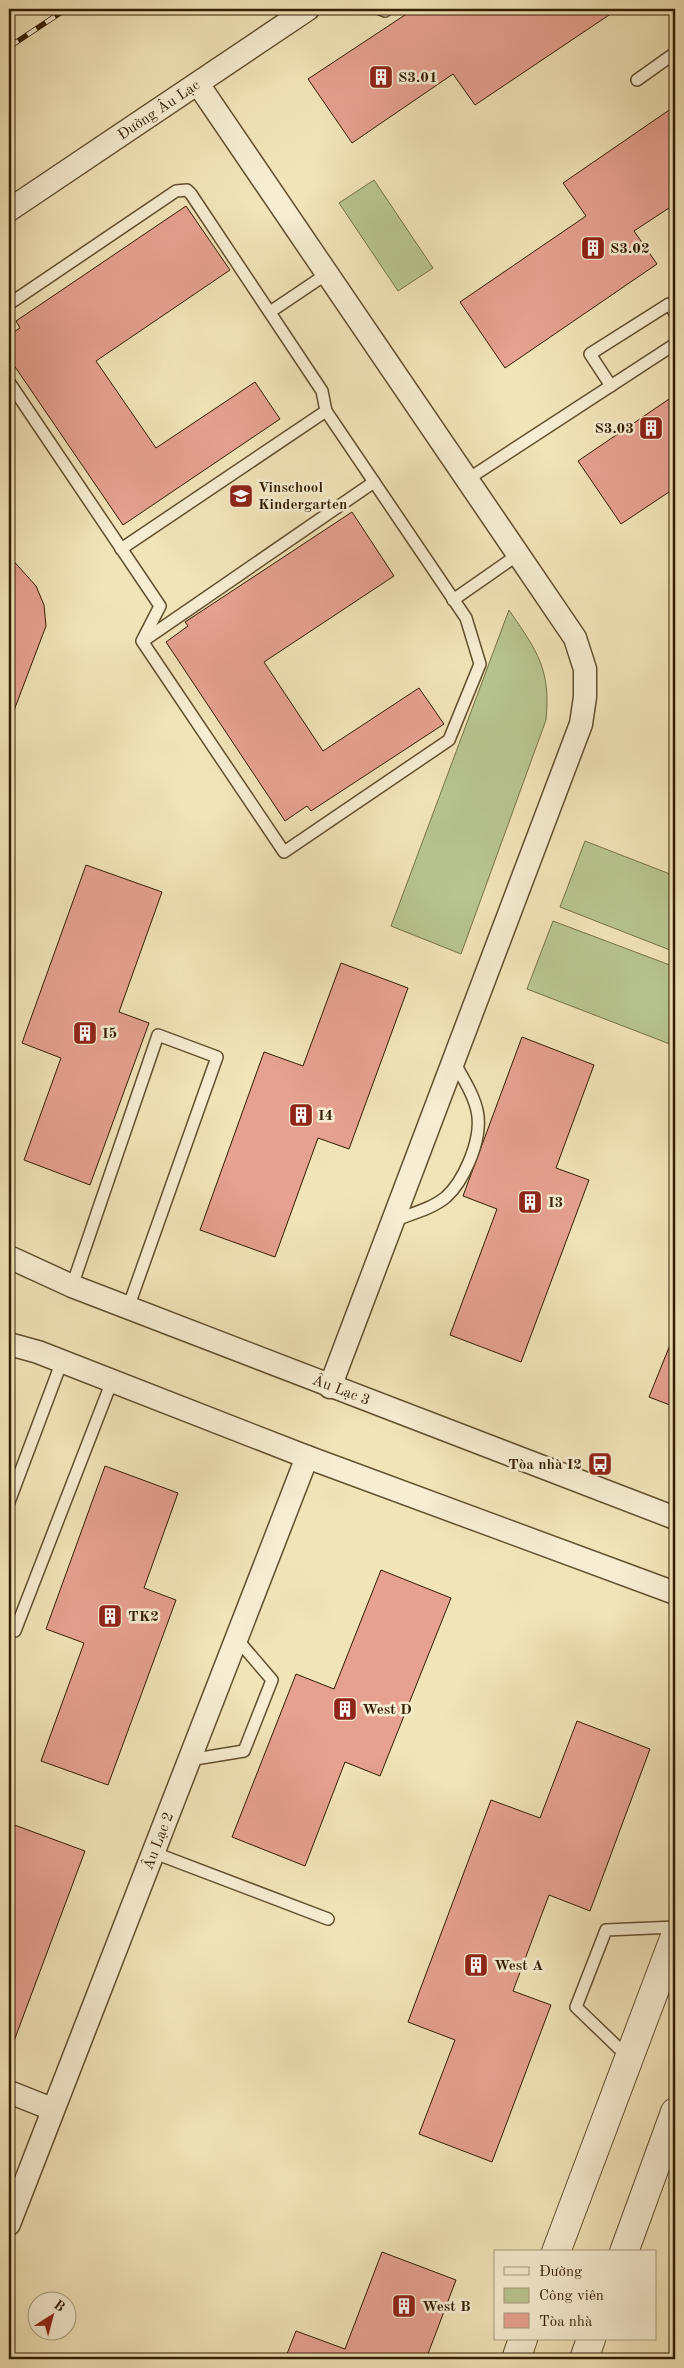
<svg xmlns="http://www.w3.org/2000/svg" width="684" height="2368" font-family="'Old Standard TT',serif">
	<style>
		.green { fill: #b8c591; stroke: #757148 }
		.building { fill: #e6a190; stroke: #321d00 }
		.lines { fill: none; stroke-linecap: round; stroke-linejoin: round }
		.service-casing { stroke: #624f2e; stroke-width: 14 }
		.minor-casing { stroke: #624f2e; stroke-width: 25 }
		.tertiary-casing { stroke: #624f2e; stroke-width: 30 }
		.service { stroke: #f6edd2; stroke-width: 11 }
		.minor { stroke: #f6edd2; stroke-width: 22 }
		.tertiary { stroke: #f6edd2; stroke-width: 28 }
		.rail-casing { stroke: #321d00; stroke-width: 5.5 }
		.rail { stroke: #f6edd2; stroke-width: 4; stroke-dasharray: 11; stroke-linecap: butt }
		.labels { text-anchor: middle; stroke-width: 5; stroke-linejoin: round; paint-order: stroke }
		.poi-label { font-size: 15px; font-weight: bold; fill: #321d00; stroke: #f6edd2; text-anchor: start }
		.street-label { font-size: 15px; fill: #321d00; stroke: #f6edd2 }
	</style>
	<rect width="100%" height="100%" fill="#f1e4b9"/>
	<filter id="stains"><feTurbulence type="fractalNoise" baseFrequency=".004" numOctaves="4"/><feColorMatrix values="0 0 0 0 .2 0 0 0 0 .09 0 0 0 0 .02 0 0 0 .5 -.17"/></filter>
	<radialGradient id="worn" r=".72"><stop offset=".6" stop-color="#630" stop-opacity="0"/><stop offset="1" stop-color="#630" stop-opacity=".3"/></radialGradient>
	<!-- green -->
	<g class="green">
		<path d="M374 180 433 268 398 291 339 203Z"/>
		<path d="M509 610C537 651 551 669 546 720L461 954 391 926Z"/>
		<path d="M585 841 675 876V952L560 907Z"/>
		<path d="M553 921 675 967V1046L527 989Z"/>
	</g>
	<!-- building -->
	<g class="building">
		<path d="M414 9H618L475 105 453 74 352 143 308 79Z"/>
		<path d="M675 106V204L634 231 657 264 505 368 460 302 586 216 563 183Z"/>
		<path d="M186 206 230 270 96 361 156 448 255 382 280 419 123 525 9 358V335L20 328 16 321Z"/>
		<path d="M675 395V488L621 524 578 461Z"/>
		<path d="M352 512 394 576 264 662 323 751 419 688 444 724 311 811 307 806 285 821 166 642 188 626 185 622Z"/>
		<path d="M9 556 36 586 44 605 46 626 10 721Z"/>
		<path d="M86 865 162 892 119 1012 149 1023 90 1185 24 1160 61 1058 22 1043Z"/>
		<path d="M341 963 408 988 349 1149 318 1138 275 1257 200 1230 264 1052 303 1066Z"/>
		<path d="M522 1037 594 1065 556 1168 589 1180 521 1362 450 1335 497 1209 463 1196Z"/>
		<path d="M674 1335H675V1407L649 1397Z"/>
		<path d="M105 1466 178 1493 144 1588 176 1600 108 1785 41 1761 84 1643 46 1629Z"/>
		<path d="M381 1570 451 1598 380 1776 345 1762 305 1866 232 1837 296 1674 334 1689Z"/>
		<path d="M577 1721 650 1749 590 1911 549 1895 513 1991 551 2005 492 2162 419 2134 455 2040 408 2022 491 1800 540 1818Z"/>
		<path d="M9 1823 85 1851 11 2049 9 2048Z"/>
		<path d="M382 2252 456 2280 426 2359H285L296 2331 345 2349Z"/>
	</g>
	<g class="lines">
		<defs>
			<g id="service">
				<path d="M380 9 385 11 387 9"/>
				<path d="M637 80 675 53"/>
				<path d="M9 304 176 191 187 190 191 194 322 391 326 411 466 618 480 664 449 740 284 852 142 641 160 606 9 382"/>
				<path d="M270 312 328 273"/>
				<path d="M611 386 590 354 669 304 675 313"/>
				<path d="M468 479 675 344"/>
				<path d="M121 549 326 411"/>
				<path d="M453 600 519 554"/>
				<path d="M143 641 374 482"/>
				<path d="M393 1221C410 1214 432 1209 446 1197 456 1188 464 1174 469 1162 488 1117 476 1101 454 1062"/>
				<path d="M72 1286 158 1035 217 1057 128 1308"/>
				<path d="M9 1502 62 1361"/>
				<path d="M9 1629 15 1631 112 1381"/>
				<path d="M189 1760 244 1751 272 1680 236 1638"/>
				<path d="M152 1852 328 1919"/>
				<path d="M628 2057 576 2007 606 1930 675 1927"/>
			</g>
			<g id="minor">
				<path d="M198 84 575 638 585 669V697L581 724 330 1387"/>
				<path id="s1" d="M9 210 308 9"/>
				<path id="s2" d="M9 1257 72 1286 675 1518"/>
				<path d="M9 1344 38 1352 307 1457 675 1593"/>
				<path d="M9 2092 52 2109"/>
				<path id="s3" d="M9 2224 307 1457"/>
			</g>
			<g id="tertiary">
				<path d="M556 2252 675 1936"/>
				<path d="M624 2252 675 2112"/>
				<path d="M516 2359 523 2339"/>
				<path d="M584 2359 591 2339"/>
			</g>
		</defs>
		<!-- service casing -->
		<use href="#service" class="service-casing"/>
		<!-- minor casing -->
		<use href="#minor" class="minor-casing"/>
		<!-- tertiary casing -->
		<use href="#tertiary" class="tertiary-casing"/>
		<!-- service -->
		<use href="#service" class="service"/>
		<!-- minor -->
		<use href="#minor" class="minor"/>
		<!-- tertiary -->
		<use href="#tertiary" class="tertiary"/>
		<defs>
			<path id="rail" d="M9 47 66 9"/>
		</defs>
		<!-- rail casing -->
		<use href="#rail" class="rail-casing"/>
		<!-- rail -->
		<use href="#rail" class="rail"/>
	</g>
	<!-- icons -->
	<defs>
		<symbol id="building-square" viewBox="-11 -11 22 22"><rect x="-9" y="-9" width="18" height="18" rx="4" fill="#8f2418" stroke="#f6edd2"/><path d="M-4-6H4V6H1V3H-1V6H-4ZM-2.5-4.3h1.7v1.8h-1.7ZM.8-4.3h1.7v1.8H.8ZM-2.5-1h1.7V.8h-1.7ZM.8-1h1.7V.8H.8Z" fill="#fff"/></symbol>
		<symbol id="school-square" viewBox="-11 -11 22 22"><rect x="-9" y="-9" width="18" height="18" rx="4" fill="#8f2418" stroke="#f6edd2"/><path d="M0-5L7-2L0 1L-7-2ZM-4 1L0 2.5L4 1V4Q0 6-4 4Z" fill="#fff"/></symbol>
		<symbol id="bus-square" viewBox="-11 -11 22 22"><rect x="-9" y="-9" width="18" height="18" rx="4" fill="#8f2418" stroke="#f6edd2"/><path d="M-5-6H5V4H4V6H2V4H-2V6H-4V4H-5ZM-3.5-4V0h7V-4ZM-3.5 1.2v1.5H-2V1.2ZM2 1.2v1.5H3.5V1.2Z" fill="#fff"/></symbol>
	</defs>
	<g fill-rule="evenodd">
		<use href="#building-square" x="367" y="63" width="28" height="28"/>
		<use href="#building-square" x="579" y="234" width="28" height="28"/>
		<use href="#building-square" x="637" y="414" width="28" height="28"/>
		<use href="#school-square" x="227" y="482" width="28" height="28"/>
		<use href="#building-square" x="71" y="1019" width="28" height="28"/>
		<use href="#building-square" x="287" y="1101" width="28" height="28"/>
		<use href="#building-square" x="516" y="1188" width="28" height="28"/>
		<use href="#bus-square" x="586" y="1450" width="28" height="28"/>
		<use href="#building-square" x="96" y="1602" width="28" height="28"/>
		<use href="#building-square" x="331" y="1695" width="28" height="28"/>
		<use href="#building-square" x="462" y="1951" width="28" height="28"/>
		<use href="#building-square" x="390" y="2292" width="28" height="28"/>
	</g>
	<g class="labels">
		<!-- poi labels -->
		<g class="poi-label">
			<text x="398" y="82">S3.01</text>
			<text x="610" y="253">S3.02</text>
			<text x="634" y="433" text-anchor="end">S3.03</text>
			<text x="258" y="492">Vinschool<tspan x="258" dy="17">Kindergarten</tspan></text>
			<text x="102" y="1038">I5</text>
			<text x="318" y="1120">I4</text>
			<text x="548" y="1207">I3</text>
			<text x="582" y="1469" text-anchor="end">Tòa nhà I2</text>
			<text x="128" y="1621">TK2</text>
			<text x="362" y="1714">West D</text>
			<text x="494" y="1970">West A</text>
			<text x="422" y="2311">West B</text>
		</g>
		<!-- street labels -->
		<g class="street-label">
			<text dy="5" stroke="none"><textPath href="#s1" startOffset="180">Đường Âu Lạc</textPath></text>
			<text dy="5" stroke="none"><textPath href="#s2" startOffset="358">Âu Lạc 3</textPath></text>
			<text dy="5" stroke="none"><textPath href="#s3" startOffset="411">Âu Lạc 2</textPath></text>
		</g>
	</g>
	<!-- margin -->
	<rect width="684" height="2368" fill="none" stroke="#f1e4b9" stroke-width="30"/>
	<rect x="10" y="10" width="664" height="2348" fill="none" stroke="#321d00" stroke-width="2.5"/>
	<rect x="15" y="15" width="654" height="2338" fill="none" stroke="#321d00"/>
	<!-- legend -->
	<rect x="494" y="2250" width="162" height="90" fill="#f6edd2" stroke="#a89a7e"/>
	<rect x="504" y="2267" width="25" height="8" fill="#f6edd2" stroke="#a89a7e"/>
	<text x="539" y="2276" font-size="15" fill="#321d00">Đường</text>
	<rect x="504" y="2288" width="25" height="15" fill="#b8c591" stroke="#a89a7e"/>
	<text x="539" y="2300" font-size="15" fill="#321d00">Công viên</text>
	<rect x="504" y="2313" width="25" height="15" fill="#e6a190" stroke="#a89a7e"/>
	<text x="539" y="2326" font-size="15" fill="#321d00">Tòa nhà</text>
	<!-- north arrow -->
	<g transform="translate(52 2316) rotate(36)"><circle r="24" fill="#f6edd2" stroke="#a89a7e"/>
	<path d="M0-4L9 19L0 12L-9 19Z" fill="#8f2418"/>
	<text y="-8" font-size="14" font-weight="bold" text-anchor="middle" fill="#321d00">B</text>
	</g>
	<rect width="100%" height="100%" filter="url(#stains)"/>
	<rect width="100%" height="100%" fill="url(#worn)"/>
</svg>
